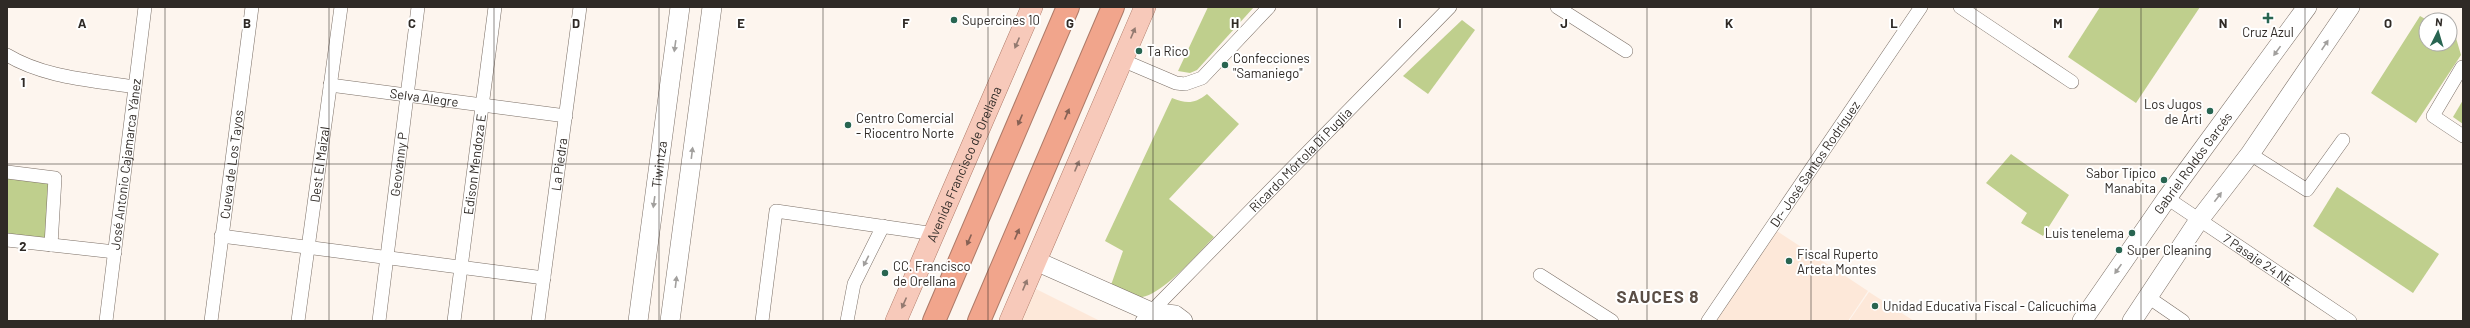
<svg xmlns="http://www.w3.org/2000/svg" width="2470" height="328" font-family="Barlow,sans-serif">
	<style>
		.built { fill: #fde8d9 }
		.green { fill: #bfcf8d }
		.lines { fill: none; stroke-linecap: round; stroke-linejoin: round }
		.street-casing { stroke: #7b6f66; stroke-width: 14 }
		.secondary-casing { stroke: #7b6f66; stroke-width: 20 }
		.primary-casing { stroke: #ad7a68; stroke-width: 22 }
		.highway-casing { stroke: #ad7a68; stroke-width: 24 }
		.street { stroke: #fff; stroke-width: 13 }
		.secondary { stroke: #fff; stroke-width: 19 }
		.primary { stroke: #f7c9ba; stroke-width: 21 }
		.highway { stroke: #f1a58c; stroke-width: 22 }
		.oneway { fill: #937a70 }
		.oneway2 { fill: #a19f9d }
		.oneway3 { fill: #866154 }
		.grid { fill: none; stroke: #2f2a26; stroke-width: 1; stroke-opacity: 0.55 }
		.poi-dot { fill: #286551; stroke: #fff; stroke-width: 1.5 }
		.labels { text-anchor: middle; stroke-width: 4; stroke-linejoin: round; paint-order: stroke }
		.poi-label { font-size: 13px; fill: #2f2a26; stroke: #fff; text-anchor: start }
		.street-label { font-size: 13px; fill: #2f2a26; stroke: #fff }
		.district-label { font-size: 17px; font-weight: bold; letter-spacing: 1px; fill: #5a4e46; stroke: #fff }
		.grid-label { font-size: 13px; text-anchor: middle; font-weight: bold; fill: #2f2a26; stroke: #fff; stroke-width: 4; stroke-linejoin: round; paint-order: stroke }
	</style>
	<rect width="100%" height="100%" fill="#fdf5ee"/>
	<!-- built -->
	<g class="built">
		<path d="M1777 231 1868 291 1848 321H1714Z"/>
		<path d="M1036 289 1100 321H1021Z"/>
		<path d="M1869 292 1914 321H1849Z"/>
	</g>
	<!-- green -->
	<g class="green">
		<path d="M1208 7H1254L1197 70 1190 73 1178 71Z"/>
		<path d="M2100 7H2200L2136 103 2068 57Z"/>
		<path d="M2420 16 2427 20 2426 44H2450V34L2456 38 2461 55 2416 123 2371 93Z"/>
		<path d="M1462 20 1475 30 1428 94 1403 76Z"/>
		<path d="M1207 94 1239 124 1169 199 1214 237C1199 252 1157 302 1136 297 1128 296 1118 289 1111 285L1123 251 1105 241 1172 98C1187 104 1194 104 1207 94Z"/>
		<path d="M2463 100V124L2453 117Z"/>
		<path d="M2011 154 2069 195 2043 236 2021 223 2027 213 1986 183Z"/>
		<path d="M7 175 52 183 46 240 7 235Z"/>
		<path d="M2337 187 2439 254 2413 293 2313 226Z"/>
	</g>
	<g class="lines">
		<defs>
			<g id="street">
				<path d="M1557 7 1626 51"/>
				<path d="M1960 7 2072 82"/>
				<path d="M7 55C45 78 93 80 135 87"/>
				<path d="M1122 60 1176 83 1185 84 1202 78 1269 7"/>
				<path d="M2462 67 2433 116 2463 136"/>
				<path id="s1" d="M330 85 566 116"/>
				<path d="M2250 154 2307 190 2343 140"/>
				<path d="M7 172 55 178 51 245"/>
				<path id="s2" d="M2167 198 2350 321"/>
				<path d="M221 236 544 278"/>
				<path d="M7 240 115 252"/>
				<path d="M1540 275 1612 321"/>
				<path d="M2148 297 2183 321"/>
				<path id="s3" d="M106 321 145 7"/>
				<path id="s4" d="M211 321 252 7"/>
				<path id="s5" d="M298 321 341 7"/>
				<path id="s6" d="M379 321 418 7"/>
				<path id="s7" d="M454 321 495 7"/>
				<path id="s8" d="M538 321 580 7"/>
				<path d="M762 321 776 211 935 234"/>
				<path d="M847 321 854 284 883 226"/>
				<path id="s9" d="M1142 321 1450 7"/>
				<path id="s10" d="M1708 321 1921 7"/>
			</g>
			<g id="secondary">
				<path d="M1036 261 1151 312 1175 315 1183 321"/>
				<path id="s11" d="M638 321 680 7"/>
				<path d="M670 321 712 7"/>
				<path id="s12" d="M2082 321 2167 198 2307 7"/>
				<path d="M2132 321 2199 220 2250 154 2350 7"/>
			</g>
			<g id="primary">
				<path id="s13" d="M896 321 1032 7"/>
				<path d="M1010 321 1145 7"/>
			</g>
			<g id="highway">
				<path d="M934 321 1068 7"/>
				<path d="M979 321 1113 7"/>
			</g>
		</defs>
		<!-- street casing -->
		<use href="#street" class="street-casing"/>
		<!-- secondary casing -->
		<use href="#secondary" class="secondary-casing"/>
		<!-- primary casing -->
		<use href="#primary" class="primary-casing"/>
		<!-- highway casing -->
		<use href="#highway" class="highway-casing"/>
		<!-- street -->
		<use href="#street" class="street"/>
		<!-- secondary -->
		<use href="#secondary" class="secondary"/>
		<!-- primary -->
		<use href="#primary" class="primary"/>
		<!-- highway -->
		<use href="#highway" class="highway"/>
	</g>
	<!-- one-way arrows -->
	<defs><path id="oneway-solid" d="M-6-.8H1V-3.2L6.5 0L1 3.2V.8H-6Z"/></defs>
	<g class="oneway">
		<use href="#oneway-solid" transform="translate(1133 33) rotate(-67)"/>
		<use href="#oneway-solid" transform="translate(1017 43) rotate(113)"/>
		<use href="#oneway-solid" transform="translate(1077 166) rotate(-67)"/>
		<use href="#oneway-solid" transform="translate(1025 285) rotate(-67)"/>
		<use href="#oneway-solid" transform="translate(904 303) rotate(114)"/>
	</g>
	<g class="oneway2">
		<use href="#oneway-solid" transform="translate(2325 45) rotate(-56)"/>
		<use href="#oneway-solid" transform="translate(675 46) rotate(98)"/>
		<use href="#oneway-solid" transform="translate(2277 51) rotate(126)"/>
		<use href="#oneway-solid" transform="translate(692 153) rotate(-83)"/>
		<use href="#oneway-solid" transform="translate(2218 197) rotate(-53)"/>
		<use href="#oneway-solid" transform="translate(654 202) rotate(98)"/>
		<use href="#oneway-solid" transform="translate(866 261) rotate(117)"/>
		<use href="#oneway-solid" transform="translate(2118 269) rotate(125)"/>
		<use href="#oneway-solid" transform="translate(676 282) rotate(-83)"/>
	</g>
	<g class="oneway3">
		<use href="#oneway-solid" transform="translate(1067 114) rotate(-67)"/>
		<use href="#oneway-solid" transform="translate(1020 120) rotate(113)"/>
		<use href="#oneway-solid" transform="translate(1017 234) rotate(-67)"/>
		<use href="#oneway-solid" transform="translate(969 240) rotate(113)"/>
	</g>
	<!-- grid -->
	<path class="grid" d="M165 7V321M329 7V321M494 7V321M659 7V321M823 7V321M988 7V321M1153 7V321M1317 7V321M1482 7V321M1647 7V321M1811 7V321M1976 7V321M2141 7V321M2305 7V321M7 164H2463"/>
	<!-- markers -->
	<g class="poi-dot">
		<path d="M2266 12h4v4h4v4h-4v4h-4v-4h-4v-4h4z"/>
		<circle cx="954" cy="20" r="4"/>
		<circle cx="1139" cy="51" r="4"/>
		<circle cx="1225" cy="65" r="4"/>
		<circle cx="2210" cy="111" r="4"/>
		<circle cx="848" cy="125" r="4"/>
		<circle cx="2164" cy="180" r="4"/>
		<circle cx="2132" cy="233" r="4"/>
		<circle cx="2119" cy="250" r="4"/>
		<circle cx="1789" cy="261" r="4"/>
		<circle cx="885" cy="273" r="4"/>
		<circle cx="1875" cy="306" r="4"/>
	</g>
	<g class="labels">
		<!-- poi labels -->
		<g class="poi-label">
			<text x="962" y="25">Supercines 10</text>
			<text x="2268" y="37" text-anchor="middle">Cruz Azul</text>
			<text x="1147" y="56">Ta Rico</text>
			<text x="1233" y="63">Confecciones<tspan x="1233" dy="15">"Samaniego"</tspan></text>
			<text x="2202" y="109" text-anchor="end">Los Jugos<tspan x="2202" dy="15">de Arti</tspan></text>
			<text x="856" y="123">Centro Comercial<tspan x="856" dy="15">- Riocentro Norte</tspan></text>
			<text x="2156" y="178" text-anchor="end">Sabor Típico<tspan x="2156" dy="15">Manabita</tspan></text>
			<text x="2124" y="238" text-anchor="end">Luis tenelema</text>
			<text x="2127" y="255">Super Cleaning</text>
			<text x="1797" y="259">Fiscal Ruperto<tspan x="1797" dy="15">Arteta Montes</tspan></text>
			<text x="893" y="271">CC. Francisco<tspan x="893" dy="15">de Orellana</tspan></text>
			<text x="1883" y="311">Unidad Educativa Fiscal - Calicuchima</text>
		</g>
		<!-- street labels -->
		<g class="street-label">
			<text dy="5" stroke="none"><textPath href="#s1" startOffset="95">Selva Alegre</textPath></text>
			<text dy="5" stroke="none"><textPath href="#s9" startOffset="226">Ricardo Mórtola Di Puglia</textPath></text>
			<text dy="5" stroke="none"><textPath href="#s12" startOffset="193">Gabriel Roldós Garcés</textPath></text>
			<text dy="5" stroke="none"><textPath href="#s3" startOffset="158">José Antonio Cajamarca Yánez</textPath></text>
			<text dy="5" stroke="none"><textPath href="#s4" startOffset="158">Cueva de Los Tayos</textPath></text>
			<text dy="5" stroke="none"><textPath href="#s5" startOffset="158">Dest El Maizal</textPath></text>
			<text dy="5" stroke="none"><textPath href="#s6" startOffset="158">Geovanny P</textPath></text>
			<text dy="5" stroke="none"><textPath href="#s7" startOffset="158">Edison Mendoza E</textPath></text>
			<text dy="5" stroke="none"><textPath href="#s8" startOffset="158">La Piedra</textPath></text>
			<text dy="5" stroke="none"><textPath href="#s11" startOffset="158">Tiwintza</textPath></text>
			<text dy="5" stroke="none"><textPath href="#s13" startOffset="171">Avenida Francisco de Orellana</textPath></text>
			<text dy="5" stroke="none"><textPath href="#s10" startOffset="190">Dr- José Santos Rodríguez</textPath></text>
			<text dy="5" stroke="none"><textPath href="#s2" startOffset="110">7 Pasaje 24 NE</textPath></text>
		</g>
		<!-- district labels -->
		<g class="district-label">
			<text x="1658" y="303">SAUCES 8</text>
		</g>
	</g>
	<g class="grid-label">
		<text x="82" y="28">A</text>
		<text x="247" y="28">B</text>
		<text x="412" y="28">C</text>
		<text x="576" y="28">D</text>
		<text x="741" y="28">E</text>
		<text x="906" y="28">F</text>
		<text x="1070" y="28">G</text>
		<text x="1235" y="28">H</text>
		<text x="1400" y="28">I</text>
		<text x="1564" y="28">J</text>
		<text x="1729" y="28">K</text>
		<text x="1894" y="28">L</text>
		<text x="2058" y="28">M</text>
		<text x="2223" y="28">N</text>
		<text x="2388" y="28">O</text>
		<text x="23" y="87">1</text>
		<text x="23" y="251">2</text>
	</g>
	<!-- border -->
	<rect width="2470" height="328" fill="none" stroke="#2f2a26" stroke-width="16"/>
	<!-- north arrow -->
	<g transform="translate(2438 32) rotate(5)"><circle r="19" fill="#ffffff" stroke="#acaaa8"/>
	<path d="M0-3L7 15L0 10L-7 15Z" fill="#286551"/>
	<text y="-6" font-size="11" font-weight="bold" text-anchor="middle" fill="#2f2a26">N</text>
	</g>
</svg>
